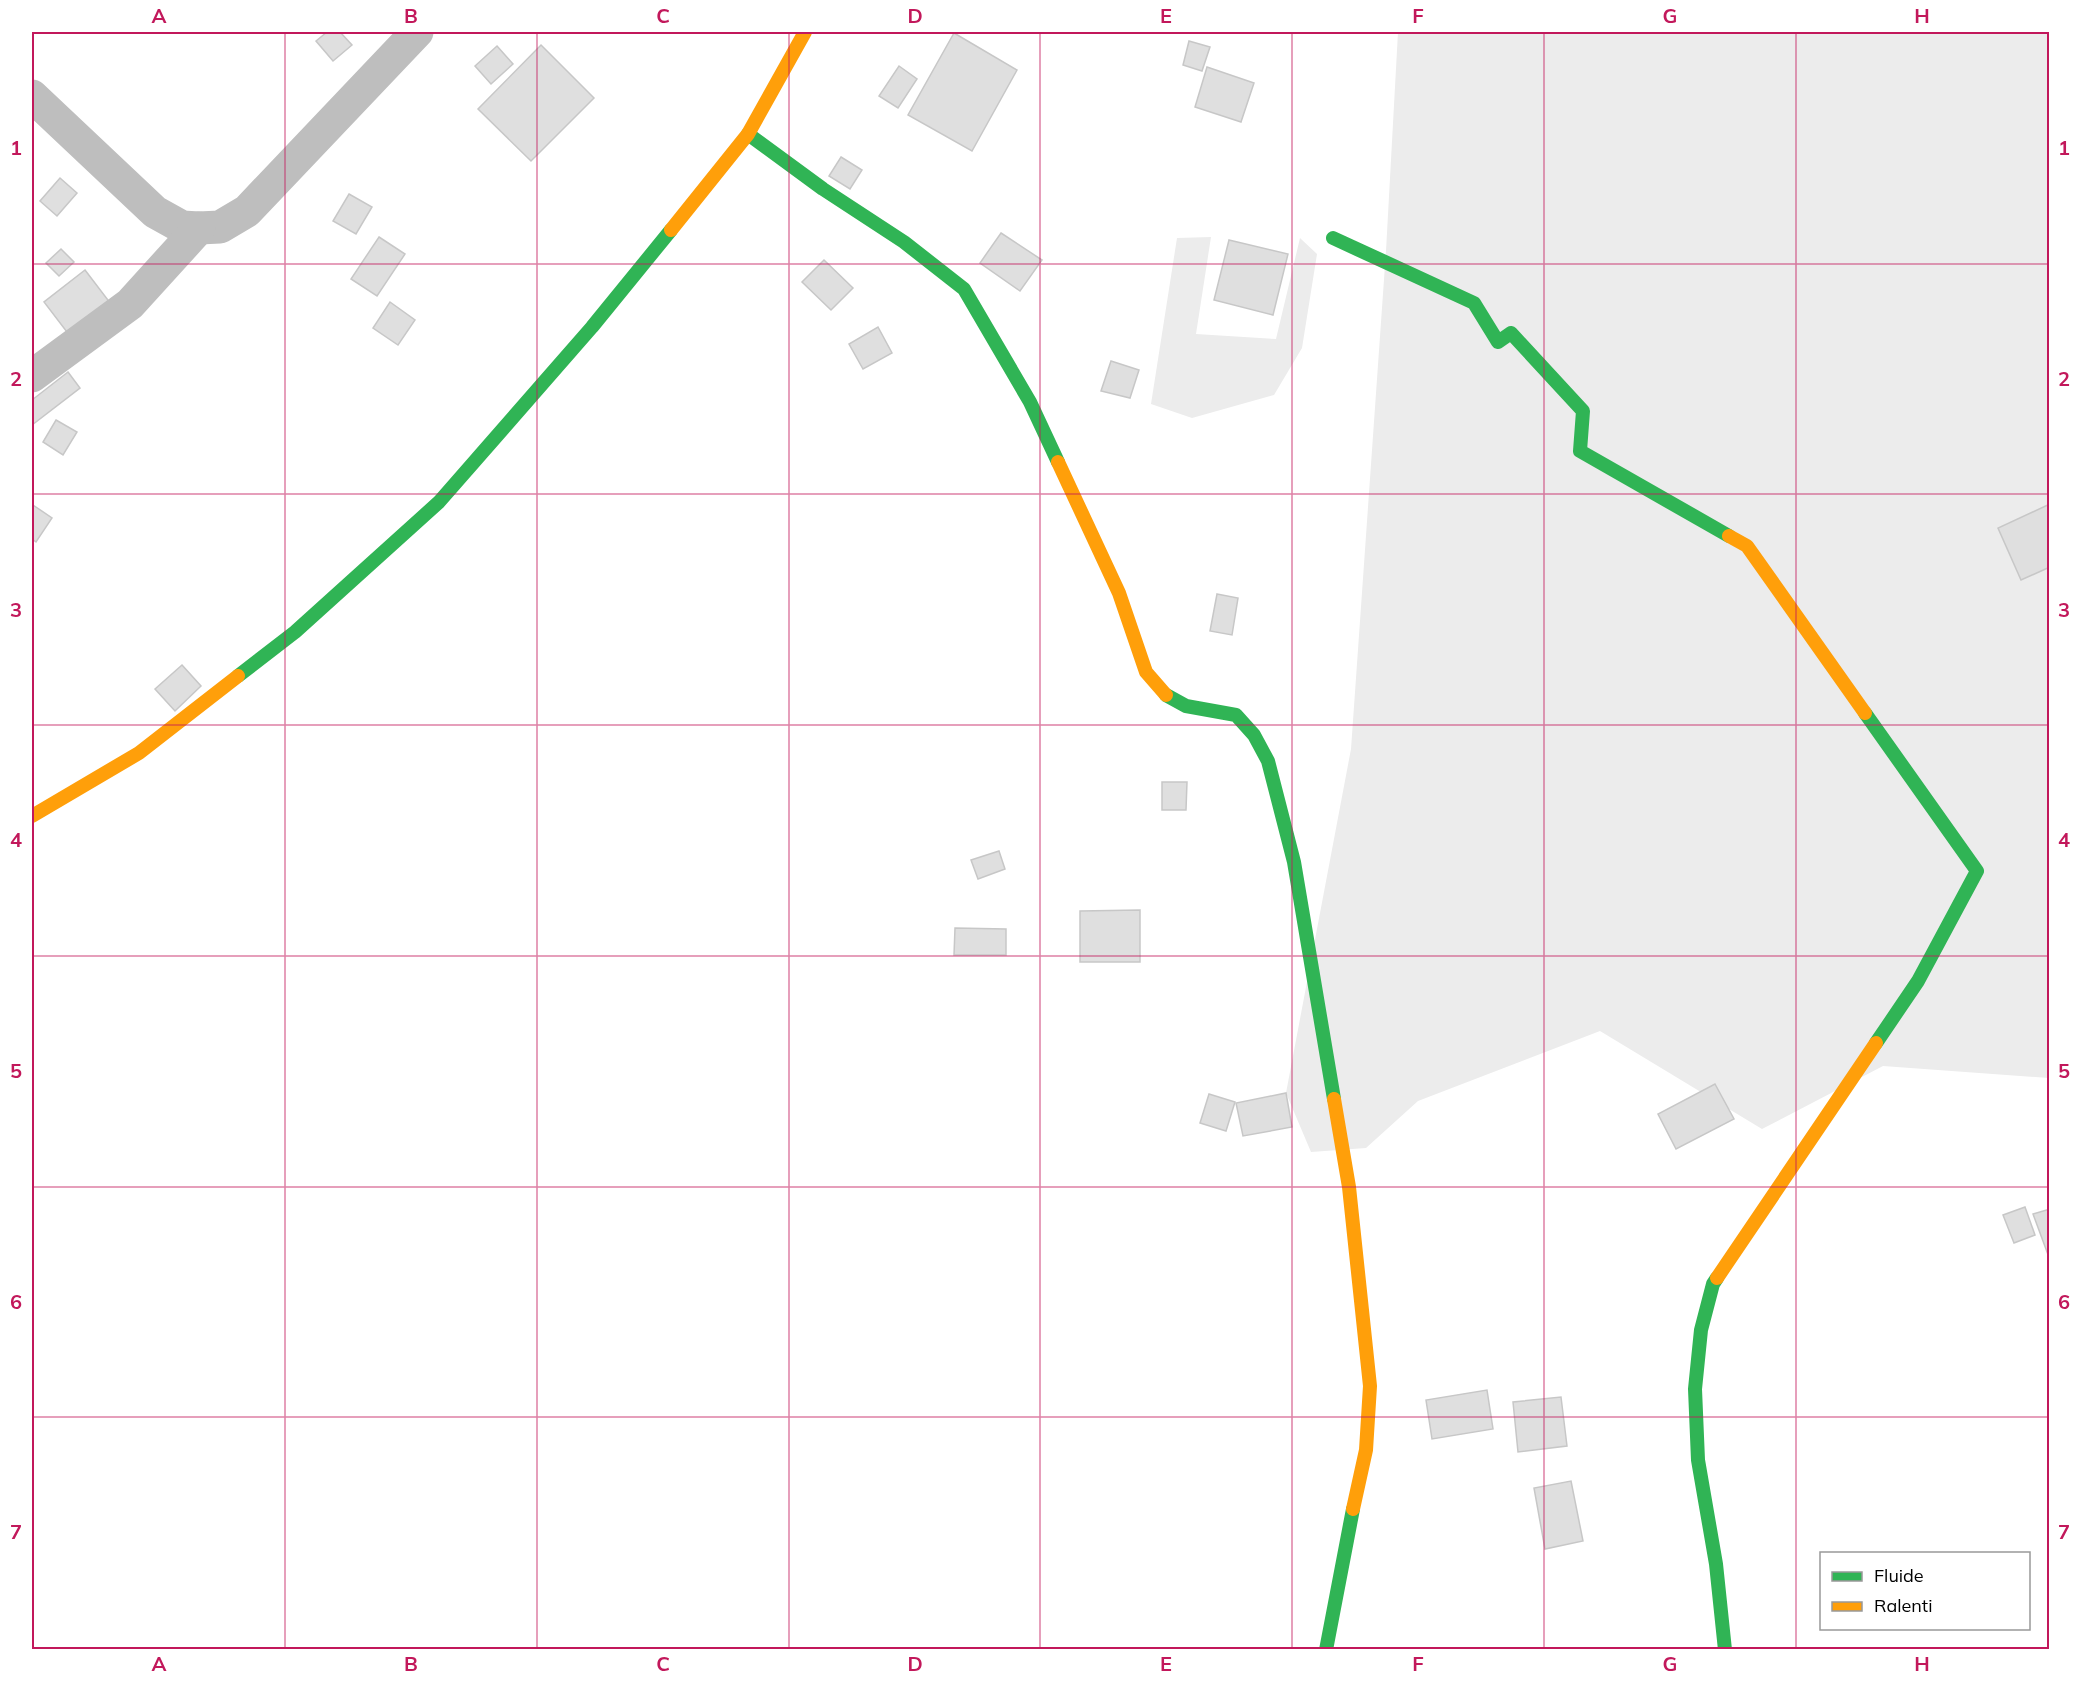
<svg xmlns="http://www.w3.org/2000/svg" width="2081" height="1681" font-family="Mulish,sans-serif">
	<style>
		.green { fill: #ececec }
		.building { fill: #dfdfdf; stroke: #c7c7c7; stroke-width: 1.5 }
		.lines { fill: none; stroke-linecap: round; stroke-linejoin: round }
		.street { stroke: #bebebe; stroke-width: 33 }
		.fast { stroke: #30b455; stroke-width: 14 }
		.slow { stroke: #ff9f0a; stroke-width: 14 }
		.grid { fill: none; stroke: #c2185b; stroke-width: 1.5; stroke-opacity: 0.55 }
		.neatline { fill: none; stroke: #c2185b; stroke-width: 2 }
		.grid-label { font-size: 20px; text-anchor: middle; font-weight: bold; fill: #c2185b }
	</style>
	<rect width="100%" height="100%" fill="#fff"/>
	<!-- green -->
	<g class="green">
		<path d="M1398 32H2049V1078L1883 1066 1762 1129 1600 1031 1418 1101 1366 1148 1311 1152 1286 1093 1351 749 1386 251Z"/>
		<path d="M1211 237 1196 334 1276 339 1300 238 1317 254 1302 348 1274 395 1192 418 1151 404 1177 238Z"/>
	</g>
	<!-- building -->
	<g class="building">
		<path d="M327 32H340L352 45 333 61 316 41Z"/>
		<path d="M954 33 1017 70 972 151 908 115Z"/>
		<path d="M1189 41 1210 47 1202 71 1183 65Z"/>
		<path d="M541 45 594 98 531 161 478 109Z"/>
		<path d="M497 46 513 64 491 84 475 66Z"/>
		<path d="M899 66 917 79 898 108 879 96Z"/>
		<path d="M1207 67 1254 83 1241 122 1195 107Z"/>
		<path d="M841 157 862 170 850 189 829 176Z"/>
		<path d="M60 178 77 193 57 216 40 201Z"/>
		<path d="M349 194 372 207 356 234 333 221Z"/>
		<path d="M1001 233 1042 260 1020 291 980 263Z"/>
		<path d="M379 237 405 254 377 296 351 279Z"/>
		<path d="M1229 240 1288 254 1273 315 1214 300Z"/>
		<path d="M61 249 74 262 59 276 46 263Z"/>
		<path d="M824 260 853 288 831 310 802 282Z"/>
		<path d="M85 270 111 304 70 336 44 302Z"/>
		<path d="M390 302 415 320 398 345 373 328Z"/>
		<path d="M878 327 892 353 863 369 849 344Z"/>
		<path d="M1111 361 1139 370 1130 398 1101 391Z"/>
		<path d="M68 372 80 388 32 425V400Z"/>
		<path d="M56 420 77 432 63 455 43 442Z"/>
		<path d="M2050 504V567L2021 580 1998 528Z"/>
		<path d="M33 505 52 518 36 542 32 539Z"/>
		<path d="M1217 594 1238 598 1232 635 1210 631Z"/>
		<path d="M182 665 201 686 175 711 155 689Z"/>
		<path d="M1162 782H1187L1186 810H1162Z"/>
		<path d="M999 851 1005 869 978 879 971 860Z"/>
		<path d="M1140 910V962H1080V911Z"/>
		<path d="M955 928 1006 929V955H954Z"/>
		<path d="M1715 1084 1734 1119 1676 1149 1658 1114Z"/>
		<path d="M1286 1093 1292 1127 1243 1136 1236 1103Z"/>
		<path d="M1209 1094 1235 1102 1226 1131 1200 1123Z"/>
		<path d="M2025 1207 2035 1235 2014 1243 2003 1215Z"/>
		<path d="M2050 1209V1260L2033 1214Z"/>
		<path d="M1487 1390 1493 1429 1432 1439 1426 1400Z"/>
		<path d="M1561 1397 1567 1446 1518 1452 1513 1402Z"/>
		<path d="M1571 1481 1583 1541 1545 1549 1534 1488Z"/>
	</g>
	<g class="lines">
		<!-- street -->
		<g class="street">
			<path d="M32 96 155 212 182 227 199 228 220 227 247 211 417 32"/>
			<path d="M32 376 130 304 199 228"/>
		</g>
		<!-- fast -->
		<g class="fast">
			<path d="M748 134 823 189 904 242 964 289 1030 402 1058 462"/>
			<path d="M1333 238 1474 303 1498 342 1511 333 1583 411 1580 451 1729 536"/>
			<path d="M238 676 295 632 439 502 592 327 671 230"/>
			<path d="M1166 695 1186 706 1236 715 1254 735 1268 761 1294 862 1334 1099"/>
			<path d="M1865 713 1977 871 1918 981 1876 1043"/>
			<path d="M1717 1278 1713 1284 1701 1330 1695 1389 1698 1460 1716 1564 1725 1650"/>
			<path d="M1326 1650 1353 1509"/>
		</g>
		<!-- slow -->
		<g class="slow">
			<path d="M671 230 748 134 805 32"/>
			<path d="M1058 462 1119 593 1146 672 1166 695"/>
			<path d="M1729 536 1747 546 1865 713"/>
			<path d="M32 816 139 753 238 676"/>
			<path d="M1334 1099 1349 1187 1370 1386 1366 1450 1353 1509"/>
			<path d="M1717 1278 1876 1043"/>
		</g>
	</g>
	<!-- grid -->
	<path class="grid" d="M285 32V1650M537 32V1650M789 32V1650M1040 32V1650M1292 32V1650M1544 32V1650M1796 32V1650M32 264H2050M32 494H2050M32 725H2050M32 956H2050M32 1187H2050M32 1417H2050"/>
	<!-- border -->
	<rect width="2081" height="1681" fill="none" stroke="#ffffff" stroke-width="66"/>
	<!-- legend -->
	<rect x="1820" y="1552" width="210" height="78" fill="#ffffff" stroke="#999999" stroke-width="1.5"/>
	<rect x="1832" y="1572" width="30" height="9" fill="#30b455" stroke="#999999" stroke-width="1.5"/>
	<text x="1874" y="1582" font-size="18" fill="#000000">Fluide</text>
	<rect x="1832" y="1602" width="30" height="9" fill="#ff9f0a" stroke="#999999" stroke-width="1.5"/>
	<text x="1874" y="1612" font-size="18" fill="#000000">Ralenti</text>
	<rect x="33" y="33" width="2015" height="1615" class="neatline"/>
	<g class="grid-label">
		<text x="159" y="23">A</text>
		<text x="411" y="23">B</text>
		<text x="663" y="23">C</text>
		<text x="915" y="23">D</text>
		<text x="1166" y="23">E</text>
		<text x="1418" y="23">F</text>
		<text x="1670" y="23">G</text>
		<text x="1922" y="23">H</text>
		<text x="16" y="155">1</text>
		<text x="2064" y="155">1</text>
		<text x="16" y="386">2</text>
		<text x="2064" y="386">2</text>
		<text x="16" y="617">3</text>
		<text x="2064" y="617">3</text>
		<text x="16" y="847">4</text>
		<text x="2064" y="847">4</text>
		<text x="16" y="1078">5</text>
		<text x="2064" y="1078">5</text>
		<text x="16" y="1309">6</text>
		<text x="2064" y="1309">6</text>
		<text x="16" y="1539">7</text>
		<text x="2064" y="1539">7</text>
		<text x="159" y="1671">A</text>
		<text x="411" y="1671">B</text>
		<text x="663" y="1671">C</text>
		<text x="915" y="1671">D</text>
		<text x="1166" y="1671">E</text>
		<text x="1418" y="1671">F</text>
		<text x="1670" y="1671">G</text>
		<text x="1922" y="1671">H</text>
	</g>
</svg>
